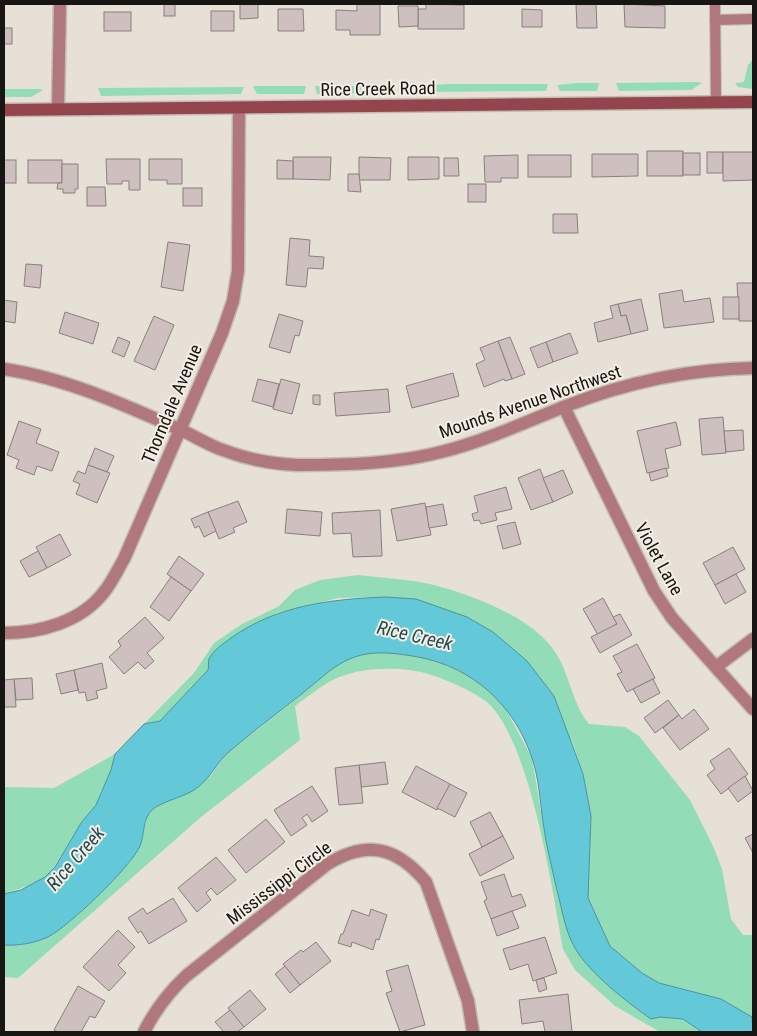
<svg xmlns="http://www.w3.org/2000/svg" width="757" height="1036" font-family="'Roboto Condensed',sans-serif">
	<style>
		.green { fill: #93dcb8 }
		.water { fill: #63c8d7; stroke: #4c939c }
		.building { fill: #cdc0bf; stroke: #8b7f7e }
		.lines { fill: none; stroke-linecap: round; stroke-linejoin: round }
		.lane-casing { stroke: #c2bcb3; stroke-width: 12 }
		.street-casing { stroke: #c2bcb3; stroke-width: 15 }
		.secondary-casing { stroke: #c2bcb3; stroke-width: 15 }
		.lane { stroke: #b0787c; stroke-width: 10 }
		.street { stroke: #b0787c; stroke-width: 12 }
		.secondary { stroke: #93444c; stroke-width: 12 }
		.labels { text-anchor: middle; stroke-width: 4; stroke-linejoin: round; paint-order: stroke }
		.street-label { font-size: 18px; fill: #181612; stroke: #f4eee4 }
		.water-label { font-size: 19px; font-style: italic; fill: #214e54; stroke: #f4eee4 }
	</style>
	<rect width="100%" height="100%" fill="#e7e0d6"/>
	<!-- green -->
	<g class="green">
		<path d="M753 59V89L738 87 735 83 744 82 748 65Z"/>
		<path d="M698 82 702 83 691 90 619 91 616 83Z"/>
		<path d="M576 83H599L597 91H560L557 85Z"/>
		<path d="M449 84H548L546 91 420 92 417 86Z"/>
		<path d="M253 86H306L304 94H257Z"/>
		<path d="M315 86H362L360 93 317 94Z"/>
		<path d="M244 87 241 94 101 96 98 88Z"/>
		<path d="M4 89H40L43 90 31 97H4Z"/>
		<path d="M358 575C383 578 409 579 434 585 472 595 529 616 553 649 570 672 571 702 589 724L625 727 639 736 690 800 713 846 722 869 731 919 743 935H753V1018L721 999 659 983 642 973 610 946 588 898 591 816 583 774 572 741 416 599 386 597 338 598 277 613 209 665 208 670 160 721 144 724 194 673 214 643 242 624 279 606 295 590 320 580Z"/>
		<path d="M376 651 428 659 445 664 463 672 485 686 504 706 532 758 543 824 565 925 594 970 629 1003 660 1017 683 1019 702 1032H660L615 1006 575 970 563 949C552 889 531 742 487 702 473 691 443 678 425 673 397 666 355 667 329 682 317 689 306 698 295 706L300 740 201 817 18 978 4 977V945H22L47 937 72 919 128 864 140 845 147 817 152 810 172 798 193 790 210 776 228 752 294 701 332 667 357 656Z"/>
		<path d="M115 754 111 770 96 805 81 823 54 867 45 877 33 884 4 894V787L54 788Z"/>
	</g>
	<!-- water -->
	<path class="water" d="M386 597 416 599 467 617 493 632 527 661 554 696 583 774 591 816 588 898 610 946 642 973 659 983 721 999 752 1017 753 1032H702L683 1019 660 1017 651 1019C627 1002 589 973 575 948 565 931 562 909 557 890 552 868 546 845 543 822 540 801 539 778 532 758 514 705 473 667 418 657 377 650 354 649 321 678 292 703 260 725 231 750 217 761 210 780 194 790 181 798 166 800 153 809 142 818 145 834 140 846 130 868 69 926 48 937 35 943 18 946 4 945V894L21 890 45 877 55 867 81 823 96 805 111 770 115 754 144 724 160 721 208 670C209 666 208 662 209 659 213 650 223 644 231 638 277 605 332 599 386 597Z"/>
	<!-- building -->
	<g class="building">
		<rect x="164" y="4" width="11" height="12"/>
		<path d="M240 4H258V18L240 19Z"/>
		<path d="M357 4H380V35H350V30H336V10L357 11Z"/>
		<path d="M426 4 464 5V29H418V9H426Z"/>
		<path d="M576 4H596L597 28H577Z"/>
		<path d="M624 4 665 6V28L625 27Z"/>
		<path d="M398 6H418V26L399 27Z"/>
		<path d="M278 9H303L304 31H278Z"/>
		<path d="M522 9 542 10V27H522Z"/>
		<rect x="211" y="11" width="23" height="20"/>
		<rect x="104" y="12" width="27" height="19"/>
		<rect x="4" y="28" width="8" height="16"/>
		<rect x="647" y="151" width="36" height="25"/>
		<rect x="707" y="152" width="16" height="21"/>
		<path d="M723 152H753V180L723 181Z"/>
		<rect x="683" y="153" width="17" height="22"/>
		<path d="M592 154H638V176L592 177Z"/>
		<path d="M518 155V178H501V182H485L484 156Z"/>
		<rect x="528" y="155" width="43" height="22"/>
		<path d="M293 157H331L330 180 293 179Z"/>
		<path d="M359 157 391 158 390 180H359Z"/>
		<path d="M408 157H439V179L408 180Z"/>
		<path d="M444 158H458L459 176H444Z"/>
		<path d="M106 159H140V190H129V181H122V184H107Z"/>
		<path d="M149 159H182V184H167V180H149Z"/>
		<rect x="4" y="160" width="12" height="23"/>
		<rect x="28" y="160" width="34" height="23"/>
		<path d="M277 160 293 161V179H277Z"/>
		<path d="M62 164H78V189H75V193H63V189H57L58 183H62Z"/>
		<path d="M348 174H359L361 192 348 191Z"/>
		<rect x="468" y="184" width="18" height="18"/>
		<path d="M87 187H105L106 206H87Z"/>
		<rect x="183" y="188" width="19" height="18"/>
		<path d="M553 214H577L578 233H553Z"/>
		<path d="M290 238 310 240 309 256 324 257 323 269 308 268 306 287 286 285Z"/>
		<path d="M168 242 190 245 183 291 161 287Z"/>
		<path d="M26 264 42 265 40 288 24 286Z"/>
		<path d="M737 283H753V321H739Z"/>
		<path d="M682 290 684 302 710 298 714 322 664 328 659 294Z"/>
		<rect x="723" y="297" width="16" height="22"/>
		<path d="M641 299 648 330 631 334 626 315 621 316 618 304Z"/>
		<path d="M4 300 17 302 15 323 4 321Z"/>
		<path d="M618 304 621 316 626 315 631 334 598 342 594 323 613 318 610 306Z"/>
		<path d="M65 312 99 323 93 344 59 333Z"/>
		<path d="M279 314 303 321 299 336 295 335 290 353 269 347Z"/>
		<path d="M154 316 174 325 155 370 134 361Z"/>
		<path d="M570 333 578 353 553 362 546 342Z"/>
		<path d="M118 337 130 342 124 357 112 352Z"/>
		<path d="M510 337 525 374 512 379 498 341Z"/>
		<path d="M498 341 512 379 505 381 504 379 484 387 476 364 485 360 480 348Z"/>
		<path d="M546 342 553 362 538 368 530 348Z"/>
		<path d="M453 373 459 396 412 408 406 386Z"/>
		<path d="M258 379 279 384 273 407 252 401Z"/>
		<path d="M281 379 300 384 292 414 273 409Z"/>
		<path d="M388 389 390 412 336 416 334 393Z"/>
		<path d="M313 395H320V405L313 404Z"/>
		<path d="M723 417 726 453 702 455 699 419Z"/>
		<path d="M19 421 41 429 36 443 59 452 52 471 37 466 34 475 16 468 19 460 7 455Z"/>
		<path d="M676 422 681 445 665 449 669 468 647 473 637 431Z"/>
		<path d="M743 430 744 450 726 452 724 431Z"/>
		<path d="M95 448 114 456 107 472 88 465Z"/>
		<path d="M88 465 110 473 97 503 76 494 80 484 73 481 78 471 85 474Z"/>
		<path d="M666 468 668 476 651 481 649 473Z"/>
		<path d="M540 469 553 502 531 510 518 478Z"/>
		<path d="M563 470 573 493 553 502 543 478Z"/>
		<path d="M506 487 512 509 495 513 497 520 481 524 479 520 474 521 472 514 478 512 474 496Z"/>
		<path d="M238 501 247 522 233 528 235 532 219 539 208 512Z"/>
		<path d="M425 503 431 535 397 541 391 509Z"/>
		<path d="M443 504 447 525 429 528 426 507Z"/>
		<path d="M287 509 322 512 320 536 285 533Z"/>
		<path d="M380 510 382 556 353 557 351 533 333 534 332 513Z"/>
		<path d="M208 512 216 531 204 537 199 526 195 528 191 519Z"/>
		<path d="M515 522 521 544 503 549 497 526Z"/>
		<path d="M60 534 71 555 47 568 36 547Z"/>
		<path d="M733 547 745 569 715 585 703 563Z"/>
		<path d="M38 551 47 568 29 577 20 561Z"/>
		<path d="M179 556 204 574 191 591 167 574Z"/>
		<path d="M736 574 746 592 725 604 715 585Z"/>
		<path d="M171 577 191 591 169 621 150 607Z"/>
		<path d="M603 598 617 624 598 635 583 609Z"/>
		<path d="M620 614 632 635 600 653 591 637 617 624 613 617Z"/>
		<path d="M145 617 164 638 147 653 154 661 145 669 138 662 124 674 109 657 121 646 118 641Z"/>
		<path d="M637 644 655 678 627 692 617 674 622 672 613 656Z"/>
		<path d="M102 663 107 688 96 691 98 698 87 701 85 692 79 693 74 670Z"/>
		<path d="M74 670 78 690 61 694 56 674Z"/>
		<path d="M32 678 33 699 16 700 14 679Z"/>
		<path d="M14 679 16 707H4V680Z"/>
		<path d="M653 679 660 693 641 703 633 689Z"/>
		<path d="M668 700 679 715 655 733 644 718Z"/>
		<path d="M694 709 709 729 680 750 663 728 679 715 682 719Z"/>
		<path d="M729 748 748 774 721 794 707 775 715 769 710 761Z"/>
		<path d="M385 762 388 784 361 787 359 765Z"/>
		<path d="M359 765 363 803 339 805 335 768Z"/>
		<path d="M416 766 450 784 437 810 402 792Z"/>
		<path d="M745 776 753 791 738 802 728 788Z"/>
		<path d="M450 784 467 793 455 817 437 808Z"/>
		<path d="M312 786 328 811 312 822 307 814 302 818 307 825 291 836 274 810Z"/>
		<path d="M490 812 503 836 482 847 470 822Z"/>
		<path d="M266 819 285 842 246 873 228 850Z"/>
		<path d="M753 834V853L745 838Z"/>
		<path d="M503 836 514 858 480 876 469 854Z"/>
		<path d="M216 857 236 880 217 895 211 888 206 893 211 900 197 912 178 888Z"/>
		<path d="M504 874 512 897 521 894 526 906 491 919 484 901 487 899 481 882Z"/>
		<path d="M173 898 187 921 149 944 141 931 138 933 128 918 143 908 147 914Z"/>
		<path d="M371 909 387 915 379 940 376 939 373 950 352 942 351 947 338 943 341 934H343L352 910 369 916Z"/>
		<path d="M512 911 519 928 497 936 491 919Z"/>
		<path d="M118 930 135 947 118 965 126 973 109 991 83 967Z"/>
		<path d="M545 937 557 973 533 981 528 964 510 970 503 949Z"/>
		<path d="M316 942 331 961 300 985 283 964 301 950 303 952Z"/>
		<path d="M408 965 425 1025 400 1032 386 993 392 991 386 971Z"/>
		<path d="M285 966 300 985 290 993 275 974Z"/>
		<path d="M544 978 547 989 539 992 536 980Z"/>
		<path d="M78 986 105 1001 95 1018 90 1016 81 1032H58L54 1030Z"/>
		<path d="M250 990 266 1009 244 1027 228 1008Z"/>
		<path d="M568 994 572 1032H545L543 1021 522 1024 519 1000Z"/>
		<path d="M230 1010 244 1027 237 1032H224L215 1022Z"/>
	</g>
	<g class="lines">
		<defs>
			<g id="lane">
				<path d="M715 4 716 103"/>
				<path d="M715 20 753 19"/>
			</g>
			<g id="street">
				<path d="M58 109 60 4"/>
				<path d="M4 369C65 378 125 405 181 430 194 436 207 444 220 449 243 458 272 464 297 465 346 465 397 464 445 451 487 440 526 422 566 406 625 383 689 369 753 368"/>
				<path d="M564 407 654 591 672 618 753 709"/>
				<path d="M4 633C40 633 81 622 104 592 112 582 118 569 124 559L222 333 233 301 238 271 239 108"/>
				<path d="M716 667 753 639"/>
				<path d="M144 1032C155 1010 168 993 186 976L326 865C366 840 396 846 426 882L468 1001 473 1032"/>
			</g>
			<path id="secondary" d="M4 110 753 102"/>
		</defs>
		<!-- lane casing -->
		<use href="#lane" class="lane-casing"/>
		<!-- street casing -->
		<use href="#street" class="street-casing"/>
		<!-- secondary casing -->
		<use href="#secondary" class="secondary-casing"/>
		<!-- lane -->
		<use href="#lane" class="lane"/>
		<!-- street -->
		<use href="#street" class="street"/>
		<!-- secondary -->
		<use href="#secondary" class="secondary"/>
	</g>
	<g class="labels">
		<!-- street labels -->
		<g class="street-label">
			<text transform="translate(378 89) rotate(-1)" y="6">Rice Creek Road</text>
			<text transform="translate(530 402) rotate(-19)" y="6">Mounds Avenue Northwest</text>
			<text transform="translate(172 404) rotate(-67)" y="6">Thorndale Avenue</text>
			<text transform="translate(659 559) rotate(61)" y="6">Violet Lane</text>
			<text transform="translate(279 883) rotate(-37)" y="6">Mississippi Circle</text>
		</g>
		<!-- water labels -->
		<g class="water-label">
			<text transform="translate(415 635) rotate(13)" y="7">Rice Creek</text>
			<text transform="translate(75 858) rotate(-49)" y="7">Rice Creek</text>
		</g>
	</g>
	<!-- border -->
	<rect width="757" height="1036" fill="none" stroke="#181612" stroke-width="10"/>
</svg>
